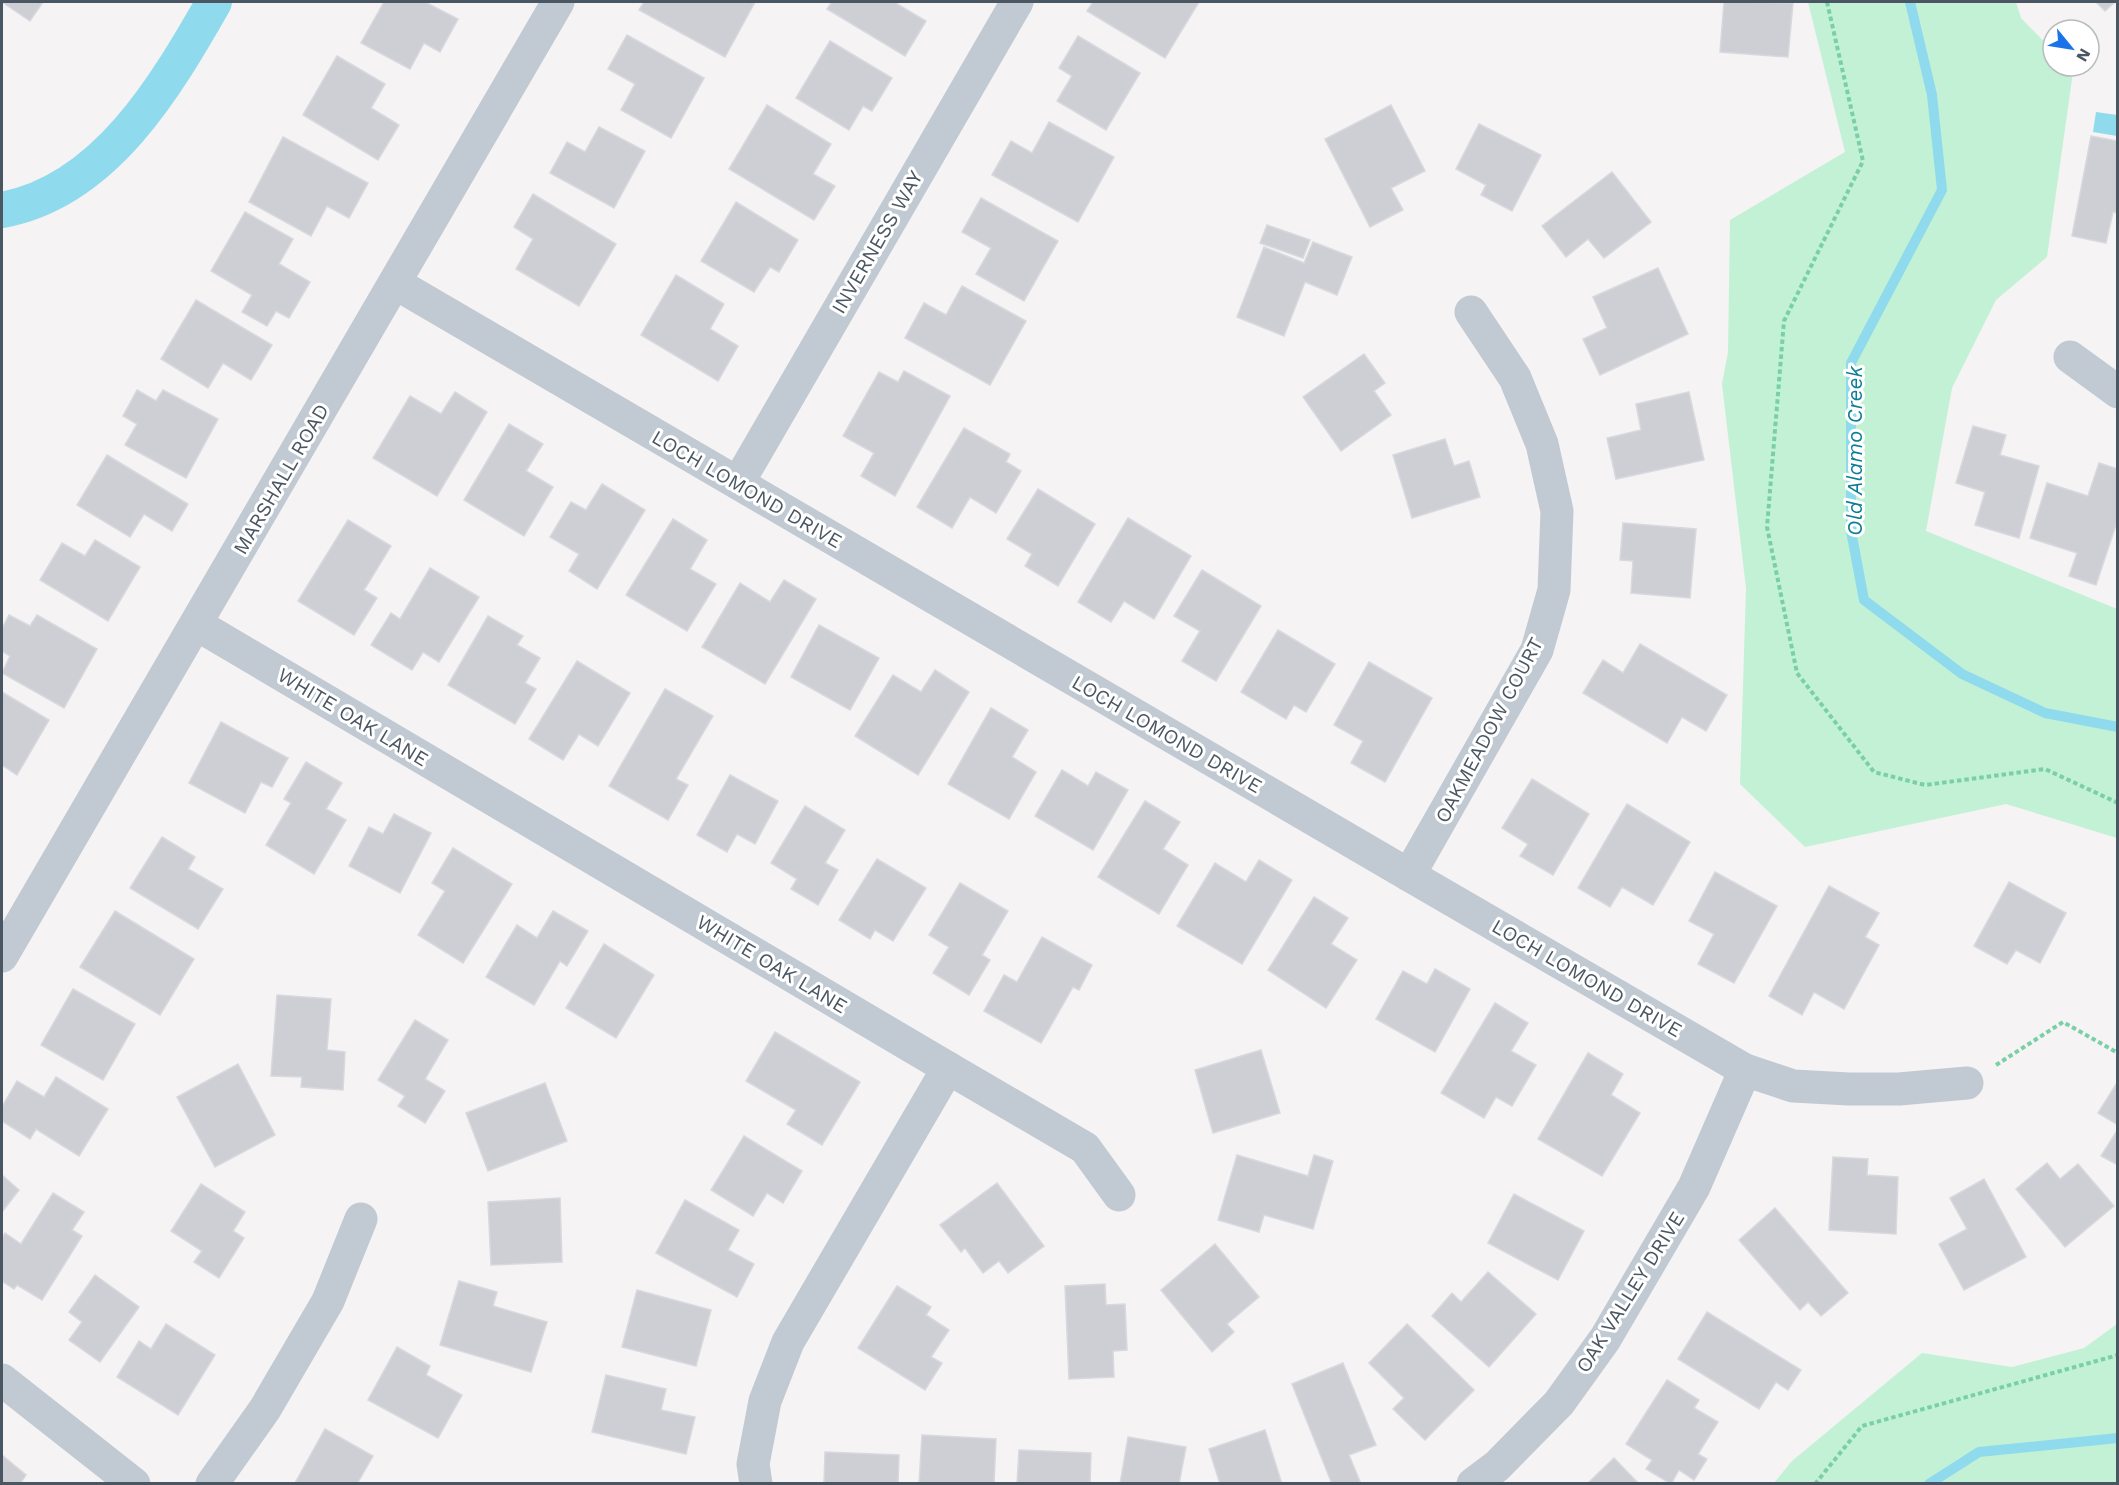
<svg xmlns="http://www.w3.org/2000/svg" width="2119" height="1485" font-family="'Work Sans',sans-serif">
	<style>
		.green { fill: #c3f1d5 }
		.water { fill: #90daee }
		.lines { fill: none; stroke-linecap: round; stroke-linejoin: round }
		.stream { stroke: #90daee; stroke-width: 10 }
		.canal { stroke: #90daee; stroke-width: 36 }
		.building { fill: #cdcfd5; stroke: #d7d9de; stroke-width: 1.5 }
		.path { stroke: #7ad0a6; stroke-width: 4; stroke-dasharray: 4.5 3; stroke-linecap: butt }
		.minor { stroke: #c1cad2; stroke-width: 33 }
		.tertiary { stroke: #c1cad2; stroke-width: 33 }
		.labels { text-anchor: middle; stroke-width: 6; stroke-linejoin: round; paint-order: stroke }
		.street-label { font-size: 20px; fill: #4a5661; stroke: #fff }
		.water-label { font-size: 21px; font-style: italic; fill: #0c7c9b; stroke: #fff }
	</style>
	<rect width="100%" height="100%" fill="#f5f3f3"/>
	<!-- green -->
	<g class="green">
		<path d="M1808 2H2016L2021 18 2053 51V66H2067L2073 72 2047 257 1996 300 1952 388 1926 531 2117 609V838L2006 804 1805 847 1740 784 1746 588 1722 384 1728 352 1730 220 1845 152Z"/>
		<path d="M2117 1324V1483H1774L1792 1461 1922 1353 2012 1367 2084 1348Z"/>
	</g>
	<!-- water -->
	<path class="water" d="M2096 112 2117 115V136L2093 132Z"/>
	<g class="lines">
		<!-- stream -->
		<g class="stream">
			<path d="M1910 2 1932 95 1942 190 1851 363V531L1864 600 1962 674 2045 713 2118 727"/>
			<path d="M1929 1484 1979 1452 2118 1438"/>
		</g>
		<!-- canal -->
		<path class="canal" d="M2 210C105 191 166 86 214 2"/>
	</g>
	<!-- building -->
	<g class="building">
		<path d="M2 2H43L30 21Z"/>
		<path d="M384 2H425L458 19 440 52 424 43 410 69 361 43Z"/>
		<path d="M644 2H755L725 57 639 10Z"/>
		<path d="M832 2H898L897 4 926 21 905 56 827 9Z"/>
		<path d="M1093 2H1199L1165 58 1087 11Z"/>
		<path d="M1724 2 1793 3 1788 57 1720 52Z"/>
		<path d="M2096 2H2115L2105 11Z"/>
		<path d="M627 35 704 78 671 138 621 110 635 84 608 69Z"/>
		<path d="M1078 36 1140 73 1106 130 1057 101 1072 76 1059 68Z"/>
		<path d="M830 41 892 78 872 111 863 106 849 130 796 98Z"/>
		<path d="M337 56 385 84 371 108 399 125 378 160 303 115Z"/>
		<path d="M767 105 831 144 813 174 835 186 814 220 729 169Z"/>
		<path d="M1391 105 1425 171 1391 188 1403 210 1370 227 1325 139Z"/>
		<path d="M1049 122 1114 157 1078 222 992 175 1011 141 1032 153Z"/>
		<path d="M1479 124 1541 155 1512 211 1481 195 1486 185 1456 169Z"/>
		<path d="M599 127 645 151 614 208 550 173 567 142 585 152Z"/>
		<path d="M2091 136 2118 141V213L2113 212 2106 243 2072 236Z"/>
		<path d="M283 137 368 183 349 218 327 206 311 236 249 202Z"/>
		<path d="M1612 172 1651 222 1604 258 1588 239 1566 257 1542 226Z"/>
		<path d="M533 194 616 244 579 306 516 269 533 239 514 227Z"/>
		<path d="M981 198 1058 241 1024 301 976 274 991 248 962 232Z"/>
		<path d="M736 202 798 240 779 272 770 267 754 292 701 261Z"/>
		<path d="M245 212 293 239 279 264 310 282 289 318 276 311 267 326 242 312 252 295 211 271Z"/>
		<path d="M1267 225 1310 240 1303 258 1260 243Z"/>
		<path d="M1313 242 1352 257 1337 295 1305 282 1284 336 1237 317 1264 247 1304 263Z"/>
		<path d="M1658 268 1688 334 1600 375 1583 339 1607 328 1593 297Z"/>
		<path d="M676 275 724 304 710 329 738 346 718 381 641 335Z"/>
		<path d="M962 286 1026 321 990 385 905 338 924 303 946 315Z"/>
		<path d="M196 300 272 345 251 380 223 363 208 388 161 359Z"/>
		<path d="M1364 354 1385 383 1374 391 1391 415 1341 451 1303 397Z"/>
		<path d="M904 371 950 396 895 496 861 476 874 453 843 436 879 372 898 382Z"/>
		<path d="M137 390 156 401 163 390 218 419 186 478 125 445 137 424 123 416Z"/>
		<path d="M455 392 487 412 437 496 373 458 410 396 441 414Z"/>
		<path d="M1689 392 1704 460 1616 479 1607 438 1641 430 1636 404Z"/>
		<path d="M509 424 543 444 526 471 553 487 524 536 464 500Z"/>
		<path d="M1973 426 2006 435 2000 455 2039 466 2019 538 1975 525 1985 492 1956 483Z"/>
		<path d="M964 428 1010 454 1006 462 1021 471 996 513 970 497 952 528 917 507Z"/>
		<path d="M1445 439 1454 466 1469 461 1480 497 1412 518 1393 455Z"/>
		<path d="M107 455 188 504 172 531 144 514 130 537 77 505Z"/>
		<path d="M2099 463 2118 469V519L2096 585 2069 576 2077 553 2030 538 2047 483 2088 496Z"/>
		<path d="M602 484 645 510 597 589 569 571 579 554 550 537 571 502 586 510Z"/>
		<path d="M1038 489 1095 524 1058 586 1025 566 1032 554 1007 539Z"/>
		<path d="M1128 518 1191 556 1154 619 1124 601 1111 622 1078 602Z"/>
		<path d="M673 519 707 540 690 569 716 584 687 631 626 595Z"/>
		<path d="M348 520 391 546 364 590 377 598 354 635 298 601Z"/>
		<path d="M1623 523 1696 529 1690 598 1631 593 1633 561 1620 560Z"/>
		<path d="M95 540 140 567 108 621 40 580 62 543 85 556Z"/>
		<path d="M430 568 479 597 439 662 423 652 412 670 371 645 391 613 400 619Z"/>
		<path d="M1202 570 1261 606 1216 681 1182 661 1200 631 1174 616Z"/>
		<path d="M784 580 816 599 765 684 702 647 740 583 770 602Z"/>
		<path d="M9 615 30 626 37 615 97 649 64 708 2 673 10 656 2 651V629Z"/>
		<path d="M488 616 523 636 517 645 540 658 525 683 536 689 515 724 448 685Z"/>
		<path d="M819 625 879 658 850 710 791 677Z"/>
		<path d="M1278 630 1335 664 1306 712 1294 705 1286 719 1241 692Z"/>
		<path d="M1640 644 1727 695 1706 731 1682 717 1667 743 1583 693 1603 660 1623 673Z"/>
		<path d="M577 661 630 693 598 746 579 734 563 760 529 739Z"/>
		<path d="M1369 662 1432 698 1385 782 1351 763 1363 741 1334 725Z"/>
		<path d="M935 670 969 692 918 775 855 736 893 675 921 692Z"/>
		<path d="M665 689 713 716 676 779 688 785 668 820 609 786Z"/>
		<path d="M2 692 49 720 17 775 2 765Z"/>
		<path d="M991 708 1028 730 1012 757 1036 772 1009 819 948 784Z"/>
		<path d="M221 722 288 758 272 787 261 782 245 813 189 783Z"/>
		<path d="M306 762 342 783 326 809 346 820 314 874 266 845 291 803 284 799Z"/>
		<path d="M1062 770 1088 786 1096 772 1128 790 1093 850 1035 816Z"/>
		<path d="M730 775 778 801 755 844 737 834 727 852 697 835Z"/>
		<path d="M1532 779 1589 814 1553 875 1520 856 1528 844 1502 828Z"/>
		<path d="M1145 801 1180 822 1163 849 1188 865 1159 914 1098 877Z"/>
		<path d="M1627 804 1690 842 1653 905 1622 887 1610 907 1578 888Z"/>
		<path d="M805 806 845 830 825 863 838 870 818 905 791 889 797 879 771 863Z"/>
		<path d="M394 814 431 833 400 893 349 866 369 827 383 834Z"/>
		<path d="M162 837 195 857 188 869 223 889 198 929 130 888Z"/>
		<path d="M453 848 512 884 463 963 418 935 445 891 432 883Z"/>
		<path d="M877 859 926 888 893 941 875 930 870 939 839 920Z"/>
		<path d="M1259 860 1292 880 1242 964 1177 926 1215 863 1246 882Z"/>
		<path d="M1715 872 1777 906 1734 983 1698 964 1714 934 1689 921Z"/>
		<path d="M2009 882 2066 913 2040 963 2016 950 2007 964 1974 946Z"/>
		<path d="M960 883 1008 911 982 955 990 960 969 995 933 973 949 947 929 935Z"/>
		<path d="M1829 886 1879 913 1865 937 1879 945 1844 1009 1814 992 1802 1015 1769 996Z"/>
		<path d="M1314 897 1348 918 1331 944 1357 960 1326 1008 1268 970Z"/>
		<path d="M115 911 194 959 160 1015 80 967Z"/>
		<path d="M553 911 588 931 567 966 560 961 534 1005 486 977 517 925 537 938Z"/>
		<path d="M1042 937 1092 965 1079 990 1073 987 1041 1043 984 1011 1004 975 1017 982Z"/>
		<path d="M604 944 654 975 616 1038 566 1008Z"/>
		<path d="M1435 969 1470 989 1435 1052 1376 1019 1403 971 1427 984Z"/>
		<path d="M73 989 135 1024 103 1080 41 1045Z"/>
		<path d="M277 995 331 999 327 1050 345 1052 343 1090 301 1087 302 1077 271 1076Z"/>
		<path d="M1495 1003 1528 1023 1511 1051 1536 1065 1512 1106 1496 1097 1484 1118 1441 1093Z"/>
		<path d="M415 1020 448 1040 425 1079 445 1091 425 1123 398 1106 405 1096 378 1080Z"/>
		<path d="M775 1032 860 1082 822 1145 787 1124 796 1110 746 1081Z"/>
		<path d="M1261 1050 1280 1113 1213 1133 1195 1070Z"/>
		<path d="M1588 1053 1623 1074 1611 1095 1640 1113 1602 1176 1538 1139Z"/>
		<path d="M238 1064 275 1135 215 1167 177 1097Z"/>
		<path d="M56 1077 108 1109 79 1156 36 1129 30 1139 2 1121V1107L17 1081 44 1097Z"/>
		<path d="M2118 1081V1125L2098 1113Z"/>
		<path d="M545 1083 567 1141 488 1171 466 1113Z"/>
		<path d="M2118 1129V1165L2101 1156Z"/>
		<path d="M744 1136 802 1171 783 1203 767 1193 753 1216 711 1190Z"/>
		<path d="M1237 1155 1308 1176 1314 1155 1333 1161 1313 1229 1264 1215 1259 1232 1218 1220Z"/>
		<path d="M1833 1157 1868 1159 1867 1175 1898 1177 1896 1234 1829 1230Z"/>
		<path d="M2047 1163 2060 1179 2078 1164 2114 1206 2065 1247 2016 1189Z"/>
		<path d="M2 1175 19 1190 2 1212Z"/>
		<path d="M1984 1179 2026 1257 1964 1290 1939 1244 1967 1229 1950 1198Z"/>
		<path d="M997 1183 1044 1246 1008 1273 999 1261 983 1273 965 1248 961 1252 940 1225Z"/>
		<path d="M201 1184 245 1212 233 1231 244 1238 219 1278 194 1262 202 1251 171 1231Z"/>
		<path d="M53 1193 84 1212 72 1230 82 1236 42 1300 17 1285 14 1289 2 1281V1239L5 1233 21 1244Z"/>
		<path d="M1514 1194 1584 1231 1558 1280 1488 1243Z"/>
		<path d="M560 1198 562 1262 491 1265 488 1202Z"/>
		<path d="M685 1200 739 1230 728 1250 754 1264 737 1297 656 1253Z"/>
		<path d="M1775 1208 1848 1293 1821 1316 1808 1302 1800 1310 1739 1240Z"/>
		<path d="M1215 1244 1259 1297 1227 1324 1234 1332 1212 1352 1161 1290Z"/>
		<path d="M1488 1272 1536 1314 1489 1367 1432 1316 1452 1293 1461 1302Z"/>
		<path d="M95 1275 139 1307 100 1362 69 1340 82 1322 69 1312Z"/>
		<path d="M459 1281 497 1292 493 1306 547 1322 531 1372 440 1345Z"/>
		<path d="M1105 1284 1106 1305 1125 1304 1127 1350 1113 1351 1114 1377 1069 1379 1065 1286Z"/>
		<path d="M897 1286 931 1307 926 1315 949 1330 931 1357 942 1363 925 1390 858 1348Z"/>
		<path d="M637 1290 711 1310 696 1366 622 1347Z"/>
		<path d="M1707 1312 1801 1370 1788 1390 1776 1382 1759 1409 1678 1359Z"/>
		<path d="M166 1324 215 1355 178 1415 117 1377 139 1341 151 1349Z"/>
		<path d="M1407 1324 1474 1390 1425 1440 1393 1409 1404 1398 1369 1363Z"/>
		<path d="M397 1347 430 1366 426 1375 462 1395 438 1438 368 1400Z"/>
		<path d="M1343 1363 1376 1445 1349 1455 1361 1484H1332L1292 1384Z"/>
		<path d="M606 1375 666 1389 661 1410 695 1417 686 1454 592 1432Z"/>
		<path d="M1667 1380 1699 1400 1694 1408 1718 1422 1698 1454 1707 1459 1694 1480 1679 1470 1671 1484 1646 1469 1652 1460 1626 1444Z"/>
		<path d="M325 1429 373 1456 357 1484 295 1483Z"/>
		<path d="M1265 1430 1282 1484H1220L1209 1449Z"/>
		<path d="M922 1435 996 1439 994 1484H919Z"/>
		<path d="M1128 1437 1186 1447 1179 1484H1120Z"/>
		<path d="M1019 1450 1091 1453 1090 1484H1017Z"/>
		<path d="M825 1452 899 1455 898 1484H824Z"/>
		<path d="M2 1455 26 1475 20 1484H2Z"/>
		<path d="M1614 1458 1639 1484H1587Z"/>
	</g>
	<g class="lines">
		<!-- path -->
		<g class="path">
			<path d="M1827 2 1863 161 1784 321 1767 527 1797 673 1874 772 1925 785 2045 769 2118 803"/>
			<path d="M1996 1065 2063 1022 2118 1053"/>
			<path d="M1815 1484 1862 1426 2118 1355"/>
		</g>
		<!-- minor -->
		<g class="minor">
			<path d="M395 283 1409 875 1745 1070 1793 1086 1849 1089H1899L1967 1083"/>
			<path d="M2070 357 2118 392"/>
			<path d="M738 483 1017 2"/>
			<path d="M196 624 948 1068 788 1342 765 1401 753 1464 756 1484"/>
			<path d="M1409 875 1537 650 1554 590 1557 511 1542 444 1515 378 1471 312"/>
			<path d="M948 1068 1085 1148 1119 1195"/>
			<path d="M2 1380 134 1484"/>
			<path d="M212 1484 265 1409 328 1301 361 1219"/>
			<path d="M1473 1484 1497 1466 1559 1403 1605 1339 1694 1187 1745 1070"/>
		</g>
		<!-- tertiary -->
		<path class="tertiary" d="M2 956 558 2"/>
	</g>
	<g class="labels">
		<!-- street labels -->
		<g class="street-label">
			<text transform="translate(877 242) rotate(-60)" y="7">INVERNESS WAY</text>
			<text transform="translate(281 479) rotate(-60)" y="7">MARSHALL ROAD</text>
			<text transform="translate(747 489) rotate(30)" y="7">LOCH LOMOND DRIVE</text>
			<text transform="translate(353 717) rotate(31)" y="7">WHITE OAK LANE</text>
			<text transform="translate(1489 730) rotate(-62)" y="7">OAKMEADOW COURT</text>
			<text transform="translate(1167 734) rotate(30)" y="7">LOCH LOMOND DRIVE</text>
			<text transform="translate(772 964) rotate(31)" y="7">WHITE OAK LANE</text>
			<text transform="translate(1587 978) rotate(30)" y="7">LOCH LOMOND DRIVE</text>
			<text transform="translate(1630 1292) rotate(-58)" y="7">OAK VALLEY DRIVE</text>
		</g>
		<!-- water labels -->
		<g class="water-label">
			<text transform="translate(1855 451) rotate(-90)" y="7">Old Alamo Creek</text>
		</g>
	</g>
	<!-- border -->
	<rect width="2119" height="1485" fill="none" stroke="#4a5661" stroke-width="6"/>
	<!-- north arrow -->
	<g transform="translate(2071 48) rotate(120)"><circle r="28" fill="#ffffff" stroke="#b7bbc0" stroke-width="1.5"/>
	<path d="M0-4.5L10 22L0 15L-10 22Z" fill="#1a73e8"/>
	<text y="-9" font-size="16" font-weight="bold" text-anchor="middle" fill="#4a5661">N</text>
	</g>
</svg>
